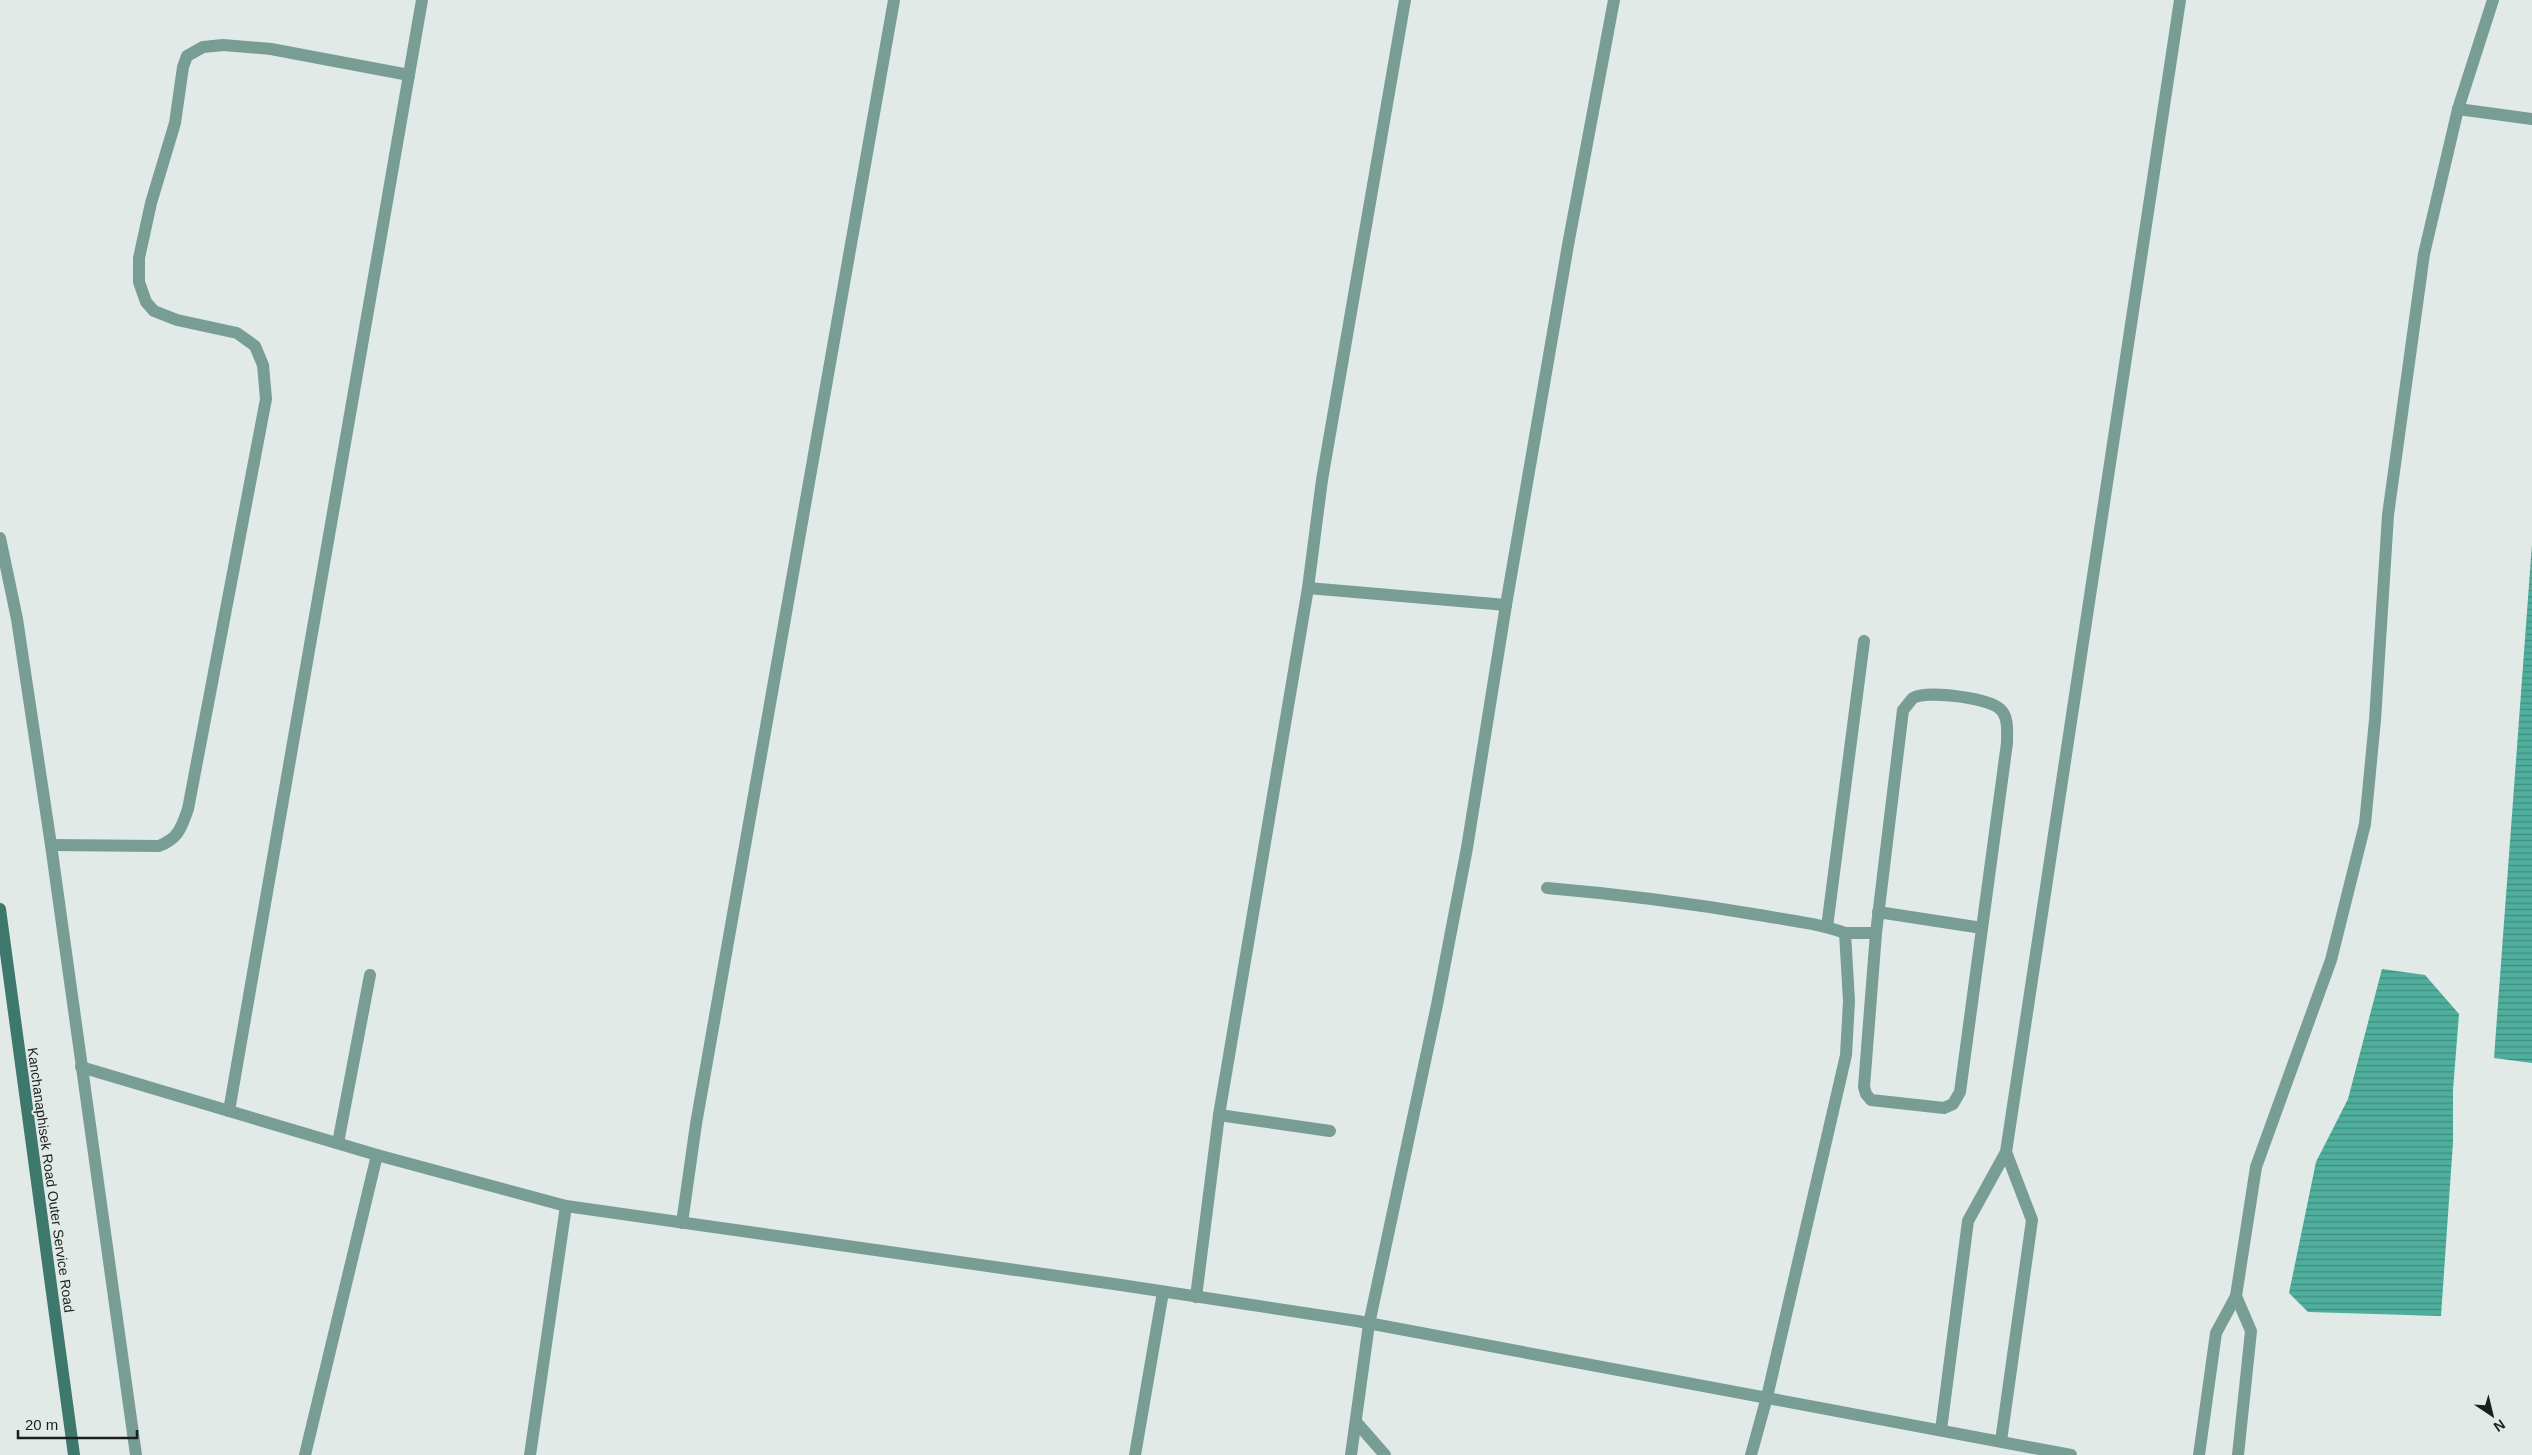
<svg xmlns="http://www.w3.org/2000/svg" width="2532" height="1455" font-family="Arial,sans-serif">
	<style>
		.water { fill: url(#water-rules) }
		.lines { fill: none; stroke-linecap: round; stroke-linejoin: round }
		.lane { stroke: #789d94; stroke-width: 12 }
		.street { stroke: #789d94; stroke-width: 12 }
		.secondary { stroke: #3e786c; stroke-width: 12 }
		.labels { text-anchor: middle; stroke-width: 4; stroke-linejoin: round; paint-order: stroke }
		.street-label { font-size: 14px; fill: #1b1e1d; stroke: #e1eae7 }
	</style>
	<defs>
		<pattern id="water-rules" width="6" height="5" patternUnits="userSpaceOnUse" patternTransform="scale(1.25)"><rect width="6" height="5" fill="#4fae9c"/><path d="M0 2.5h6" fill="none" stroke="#418d7f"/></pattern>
	</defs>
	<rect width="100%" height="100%" fill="#e1eae7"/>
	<!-- water -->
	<g class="water">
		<path d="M2532 544V1063L2494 1058Z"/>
		<path d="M2382 969 2425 975 2459 1014 2453 1090V1142L2441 1316 2308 1312 2289 1293 2316 1162 2348 1099Z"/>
	</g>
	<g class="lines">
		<!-- lane -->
		<g class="lane">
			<path d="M1308 588 1506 605"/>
			<path d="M1547 888C1618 894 1689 903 1759 915 1788 920 1817 923 1845 933L1849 1001 1846 1055 1767 1397"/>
			<path d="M1878 912 1982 928"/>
			<path d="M1827 927 1864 641"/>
			<path d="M1845 933H1876L1903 710C1906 707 1910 701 1913 698 1928 690 1989 698 2000 709 2009 717 2007 732 2007 743L1960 1092 1953 1104 1944 1108 1871 1100 1866 1094 1864 1087 1876 933"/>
			<path d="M1219 1115 1330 1131"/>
			<path d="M1196 1297 1219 1115 1308 588 1322 480 1405 0"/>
			<path d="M1369 1324 1437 1005 1467 848 1506 605 1568 245 1614 0"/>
			<path d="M305 1455 377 1155"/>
			<path d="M1135 1455 1163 1292"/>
		</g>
		<!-- street -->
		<g class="street">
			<path d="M2458 109 2532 119"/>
			<path d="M0 538 17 619 51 845 136 1455"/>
			<path d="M51 845 159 846C179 838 181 828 188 809L266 399 263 365 255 346 237 333 177 320 154 311 146 302 139 282V258L151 203 175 123 183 67 187 56 203 47 223 45 271 49 409 75"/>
			<path d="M81 1067 377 1155 566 1206 1121 1285 1357 1321 2071 1455"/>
			<path d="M229 1111 422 0"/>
			<path d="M338 1143 370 975"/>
			<path d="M682 1223 696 1124 894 0"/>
			<path d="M2236 1296 2251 1331 2238 1455"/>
			<path d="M1357 1423 1385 1455"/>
			<path d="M1941 1430 1968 1221 2006 1152 2180 0"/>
			<path d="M2001 1441 2032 1220 2006 1152"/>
			<path d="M530 1455 566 1206"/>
			<path d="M1351 1455 1369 1324"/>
			<path d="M1751 1455 1767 1397"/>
			<path d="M2199 1455 2216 1333 2236 1296 2256 1167 2331 960 2365 824 2375 720 2388 515 2424 254 2458 109 2493 0"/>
		</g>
		<!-- secondary -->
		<path class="secondary" d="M0 909 74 1455"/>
	</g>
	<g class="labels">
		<!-- street labels -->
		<g class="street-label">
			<text transform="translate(51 1180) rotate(82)" y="5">Kanchanaphisek Road Outer Service Road</text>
		</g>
	</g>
	<!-- north arrow -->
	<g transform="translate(2492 1415) rotate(145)" stroke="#e1eae7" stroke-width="4" paint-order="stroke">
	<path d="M0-4L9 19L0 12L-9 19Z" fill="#1b1e1d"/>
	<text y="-8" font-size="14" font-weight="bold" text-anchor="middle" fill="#1b1e1d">N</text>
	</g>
	<!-- scale -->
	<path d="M18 1430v8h119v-8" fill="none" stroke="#1b1e1d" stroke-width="2.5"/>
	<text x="25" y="1430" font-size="15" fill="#1b1e1d" stroke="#e1eae7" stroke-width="4" paint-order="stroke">20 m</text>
</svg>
